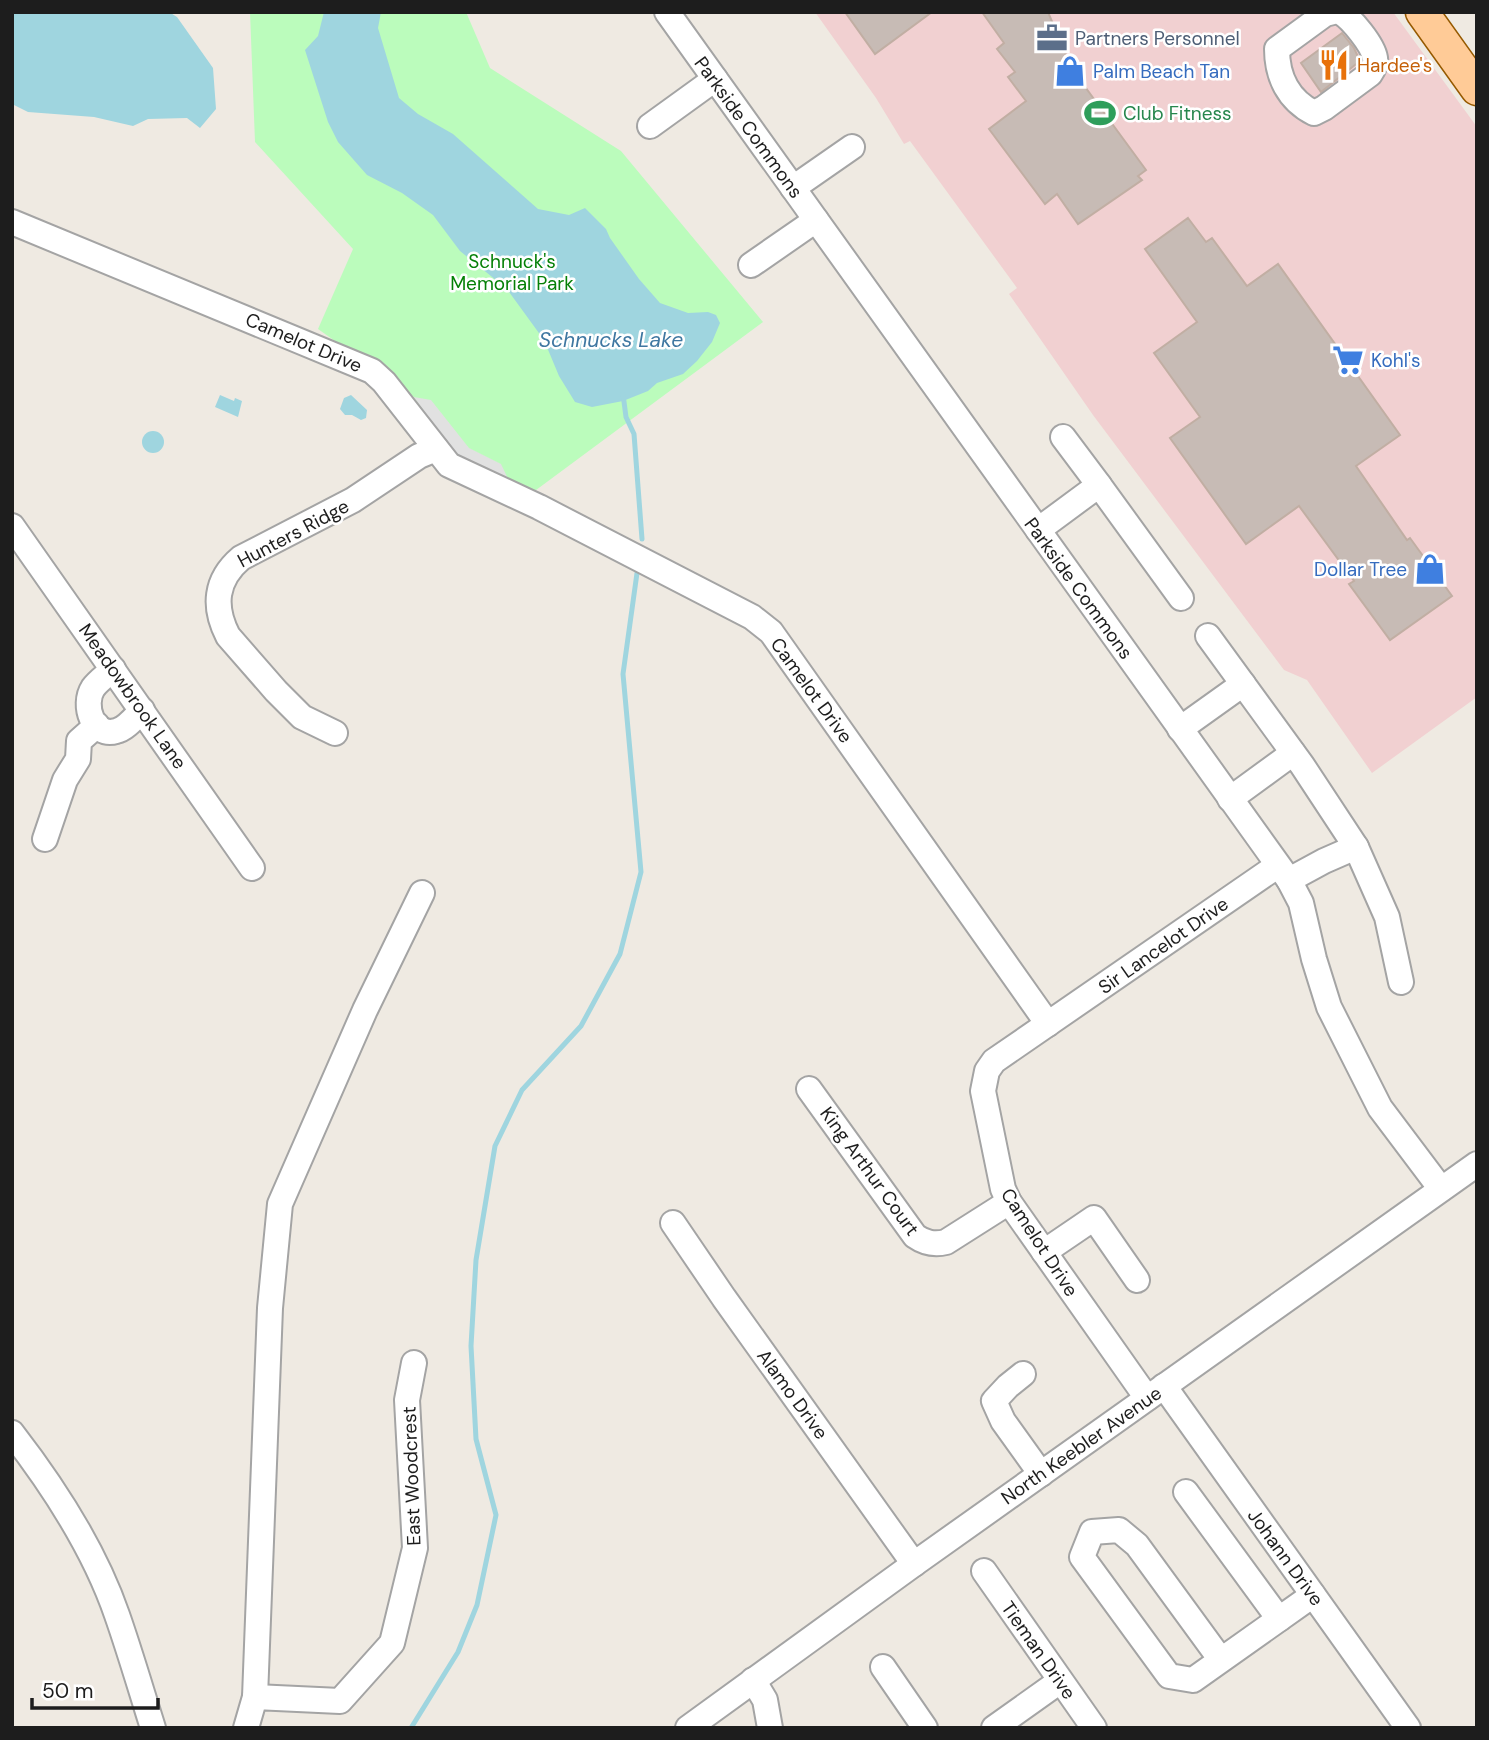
<svg xmlns="http://www.w3.org/2000/svg" width="1489" height="1740" font-family="'DM Sans',sans-serif">
	<style>
		.commercial { fill: #f1d0d1 }
		.park { fill: #bbfcbc }
		.parking { fill: #e1e1e1 }
		.water { fill: #9fd5df }
		.lines { fill: none; stroke-linecap: round; stroke-linejoin: round }
		.stream { stroke: #9fd5df; stroke-width: 5 }
		.building { fill: #c7bbb5; stroke: #c1aea3; stroke-width: 2 }
		.minor-casing { stroke: #a4a4a4; stroke-width: 28 }
		.major-casing { stroke: #965a00; stroke-width: 35 }
		.minor { stroke: #fff; stroke-width: 24 }
		.major { stroke: #ffcb97; stroke-width: 32 }
		.labels { text-anchor: middle; stroke-width: 5; stroke-linejoin: round; paint-order: stroke }
		.service-label { font-size: 19px; fill: #4e5e75; stroke: #fff; text-anchor: start }
		.food-label { font-size: 19px; fill: #c56008; stroke: #fff; text-anchor: start }
		.shop-label { font-size: 19px; fill: #366cbe; stroke: #fff; text-anchor: start }
		.leisure-label { font-size: 19px; fill: #27864d; stroke: #fff; text-anchor: start }
		.street-label { font-size: 19px; fill: #1d1d1d; stroke: #fff }
		.park-label { font-size: 19px; fill: #058007; stroke: #fff }
		.water-label { font-size: 21px; font-style: italic; fill: #3f77a1; stroke: #fff }
	</style>
	<rect width="100%" height="100%" fill="#efeae2"/>
	<!-- commercial -->
	<path class="commercial" d="M815 12H1393L1477 127V697L1372 773 1307 680 1284 670 1093 415 1009 294 1017 288 910 141 904 144 876 98Z"/>
	<!-- park -->
	<path class="park" d="M250 12H466L490 68 621 151 763 322 532 493 460 456 449 447 414 397 318 329 353 249 255 142Z"/>
	<!-- parking -->
	<path class="parking" d="M414 397 431 400 469 448 501 464 511 485 460 456 449 447Z"/>
	<!-- water -->
	<g class="water">
		<path d="M12 12H169L177 17 213 68 216 109 200 128 187 118 148 119 133 126 94 117 28 112 12 104Z"/>
		<path d="M324 12H381L378 28 399 98 418 114 453 134 538 209 569 215 585 208 606 229 610 238 639 279 660 303 688 313 708 312 716 315 720 323 712 342 697 361 683 374 657 383 648 391 623 401 592 407 575 402 559 376 544 340 507 289 460 251 433 215 402 193 367 175 338 142 328 122 305 50 318 36Z"/>
		<path d="M220 395 234 401 235 398 242 401 238 417 215 407Z"/>
		<path d="M351 395 367 410 366 418 361 420 352 415H345L340 409 344 398Z"/>
		<circle cx="153" cy="442" r="11"/>
	</g>
	<g class="lines">
		<!-- stream -->
		<g class="stream">
			<path d="M623 394 626 417 634 434 642 539"/>
			<path d="M411 1728 458 1652 477 1605 496 1515 476 1439 471 1346 476 1260 495 1146 522 1090 581 1026 620 954 641 872 623 674 637 573"/>
		</g>
	</g>
	<!-- building -->
	<g class="building">
		<path d="M845 12H932L875 54Z"/>
		<path d="M982 12H1048L1072 69 1146 170 1138 176 1142 180 1078 224 1057 194 1045 204 989 129 1026 101 1008 77 1015 72 997 49 1004 43Z"/>
		<path d="M1342 33 1354 48 1360 61 1321 92 1301 63Z"/>
		<path d="M1188 218 1206 242 1212 238 1247 286 1278 264 1400 435 1356 466 1407 540 1410 538 1452 596 1390 640 1349 584 1354 581 1299 506 1246 544 1170 438 1200 417 1154 353 1197 322 1145 249Z"/>
	</g>
	<g class="lines">
		<defs>
			<g id="minor">
				<path d="M667 12 1289 880 1301 903 1314 959 1329 1007 1380 1108 1441 1189"/>
				<path d="M1333 12 1325 14 1277 49C1277 76 1288 100 1314 113L1324 108 1370 74C1374 68 1376 64 1375 58 1373 45 1351 18 1340 12"/>
				<path d="M650 126 715 79"/>
				<path d="M793 188 852 147"/>
				<path d="M12 222 372 371 384 382 449 465 539 507 752 617 771 632 1048 1024"/>
				<path d="M751 265 816 220"/>
				<path d="M1063 437 1099 485"/>
				<path d="M12 526 252 868"/>
				<path d="M1038 530 1099 485 1181 598"/>
				<path d="M1208 636 1302 765 1356 847 1324 861 1289 880"/>
				<path d="M113 669C107 675 98 681 93 688 82 705 93 738 116 731 126 729 135 717 142 710"/>
				<path d="M1180 729 1243 684"/>
				<path d="M335 733 302 717 276 691 228 636C213 607 215 580 241 558L353 500 419 456 436 449"/>
				<path d="M1230 799 1293 753"/>
				<path d="M45 839 65 780 78 759 79 741 97 725"/>
				<path d="M1356 847 1387 917 1401 982"/>
				<path d="M809 1089 915 1236C925 1243 934 1245 946 1242L1009 1202"/>
				<path d="M673 1223 724 1298 914 1564"/>
				<path d="M1044 1252 1094 1218 1137 1280"/>
				<path d="M1023 1374 1008 1386 994 1401 1003 1421 1041 1474"/>
				<path d="M1164 1386 1408 1728"/>
				<path d="M1147 1398 1009 1202 1003 1189 983 1091 987 1071 994 1061 1277 866"/>
				<path d="M12 1433C53 1486 95 1551 117 1615 130 1652 141 1690 153 1728"/>
				<path d="M1186 1492 1279 1619"/>
				<path d="M984 1571 1094 1728"/>
				<path d="M1221 1660 1137 1545 1119 1530 1092 1532 1082 1557 1169 1676 1193 1680 1313 1595"/>
				<path d="M883 1667 925 1728"/>
				<path d="M753 1680 765 1700 770 1728"/>
				<path d="M255 1697 270 1308 280 1204 365 1010 422 893"/>
				<path d="M246 1728 255 1697 340 1701 392 1643 415 1548 407 1400 414 1363"/>
				<path d="M688 1728 914 1564 1477 1164"/>
				<path d="M994 1728 1060 1681"/>
			</g>
			<path id="major" d="M1422 12 1477 89"/>
		</defs>
		<!-- minor casing -->
		<use href="#minor" class="minor-casing"/>
		<!-- major casing -->
		<use href="#major" class="major-casing"/>
		<!-- minor -->
		<use href="#minor" class="minor"/>
		<!-- major -->
		<use href="#major" class="major"/>
	</g>
	<!-- icons -->
	<defs>
		<symbol id="office-bare" viewBox="-9 -9 18 18"><path d="M-6-3h4V-5.5h4V-3h4V5H-6ZM-1-4.5V-3h2v-1.5ZM-6 0V1H6V0Z" fill="#5c6f8a" stroke="#fff" stroke-width="2.5" paint-order="stroke"/></symbol>
		<symbol id="restaurant-bare" viewBox="-9 -9 18 18"><path d="M-5-6h1v4h1v-4h1v4h1v-4h1v5L-1.5 .5V6h-2V.5L-5-1ZM5-6V6H3V1.5H1.5Q1.5-4 5-6Z" fill="#e8710a" stroke="#fff" stroke-width="2.5" paint-order="stroke"/></symbol>
		<symbol id="shop-bare" viewBox="-9 -9 18 18"><path d="M-5-2.5h2.3a2.7 3.5 0 0 1 5.4 0H5L5.5 6h-11ZM-1.5-2.5h3a1.5 2.3 0 0 0-3 0Z" fill="#3f7fe0" stroke="#fff" stroke-width="2.5" paint-order="stroke"/></symbol>
		<symbol id="stadium-bare" viewBox="-9 -9 18 18"><path d="M0-5a6.5 5 0 1 0 0 10a6.5 5 0 1 0 0-10ZM-3.5-1.8h7v3.6h-7Z" fill="#2e9e5b" stroke="#fff" stroke-width="2.5" paint-order="stroke"/></symbol>
		<symbol id="supermarket-bare" viewBox="-9 -9 18 18"><path d="M-6-5.5h2.5l.6 2H6L4.5 2H-2.5L-4.4-4H-6ZM-1.5 3.2a1.3 1.3 0 1 0 .1 0ZM3 3.2a1.3 1.3 0 1 0 .1 0Z" fill="#3f7fe0" stroke="#fff" stroke-width="2.5" paint-order="stroke"/></symbol>
	</defs>
	<g fill-rule="evenodd">
		<use href="#office-bare" x="1030" y="16" width="44" height="44"/>
		<use href="#restaurant-bare" x="1312" y="43" width="44" height="44"/>
		<use href="#shop-bare" x="1048" y="49" width="44" height="44"/>
		<use href="#stadium-bare" x="1078" y="91" width="44" height="44"/>
		<use href="#supermarket-bare" x="1326" y="338" width="44" height="44"/>
		<use href="#shop-bare" x="1408" y="547" width="44" height="44"/>
	</g>
	<g class="labels">
		<!-- service labels -->
		<g class="service-label">
			<text x="1075" y="45">Partners Personnel</text>
		</g>
		<!-- food labels -->
		<g class="food-label">
			<text x="1357" y="72">Hardee's</text>
		</g>
		<!-- shop labels -->
		<g class="shop-label">
			<text x="1093" y="78">Palm Beach Tan</text>
			<text x="1371" y="367">Kohl's</text>
			<text x="1407" y="576" text-anchor="end">Dollar Tree</text>
		</g>
		<!-- leisure labels -->
		<g class="leisure-label">
			<text x="1123" y="120">Club Fitness</text>
		</g>
		<!-- street labels -->
		<g class="street-label">
			<text transform="translate(749 127) rotate(54)" y="7">Parkside Commons</text>
			<text transform="translate(304 342) rotate(23)" y="7">Camelot Drive</text>
			<text transform="translate(293 533) rotate(-28)" y="7">Hunters Ridge</text>
			<text transform="translate(1079 588) rotate(54)" y="7">Parkside Commons</text>
			<text transform="translate(812 690) rotate(54)" y="7">Camelot Drive</text>
			<text transform="translate(133 696) rotate(55)" y="7">Meadowbrook Lane</text>
			<text transform="translate(1163 945) rotate(-35)" y="7">Sir Lancelot Drive</text>
			<text transform="translate(870 1171) rotate(54)" y="7">King Arthur Court</text>
			<text transform="translate(1040 1242) rotate(57)" y="7">Camelot Drive</text>
			<text transform="translate(793 1394) rotate(54)" y="7">Alamo Drive</text>
			<text transform="translate(1081 1445) rotate(-35)" y="7">North Keebler Avenue</text>
			<text transform="translate(411 1476) rotate(-92)" y="7">East Woodcrest</text>
			<text transform="translate(1286 1557) rotate(54)" y="7">Johann Drive</text>
			<text transform="translate(1039 1650) rotate(55)" y="7">Tieman Drive</text>
		</g>
		<!-- park labels -->
		<g class="park-label">
			<text x="512" y="268">Schnuck's<tspan x="512" dy="22">Memorial Park</tspan></text>
		</g>
		<!-- water labels -->
		<g class="water-label">
			<text x="611" y="347">Schnucks Lake</text>
		</g>
	</g>
	<!-- border -->
	<rect width="1489" height="1740" fill="none" stroke="#1d1d1d" stroke-width="28"/>
	<!-- scale -->
	<path d="M32 1698v10h126v-10" fill="none" stroke="#1d1d1d" stroke-width="3.5"/>
	<text x="42" y="1698" font-size="21" fill="#1d1d1d" stroke="#ffffff" stroke-width="5" paint-order="stroke">50 m</text>
</svg>
